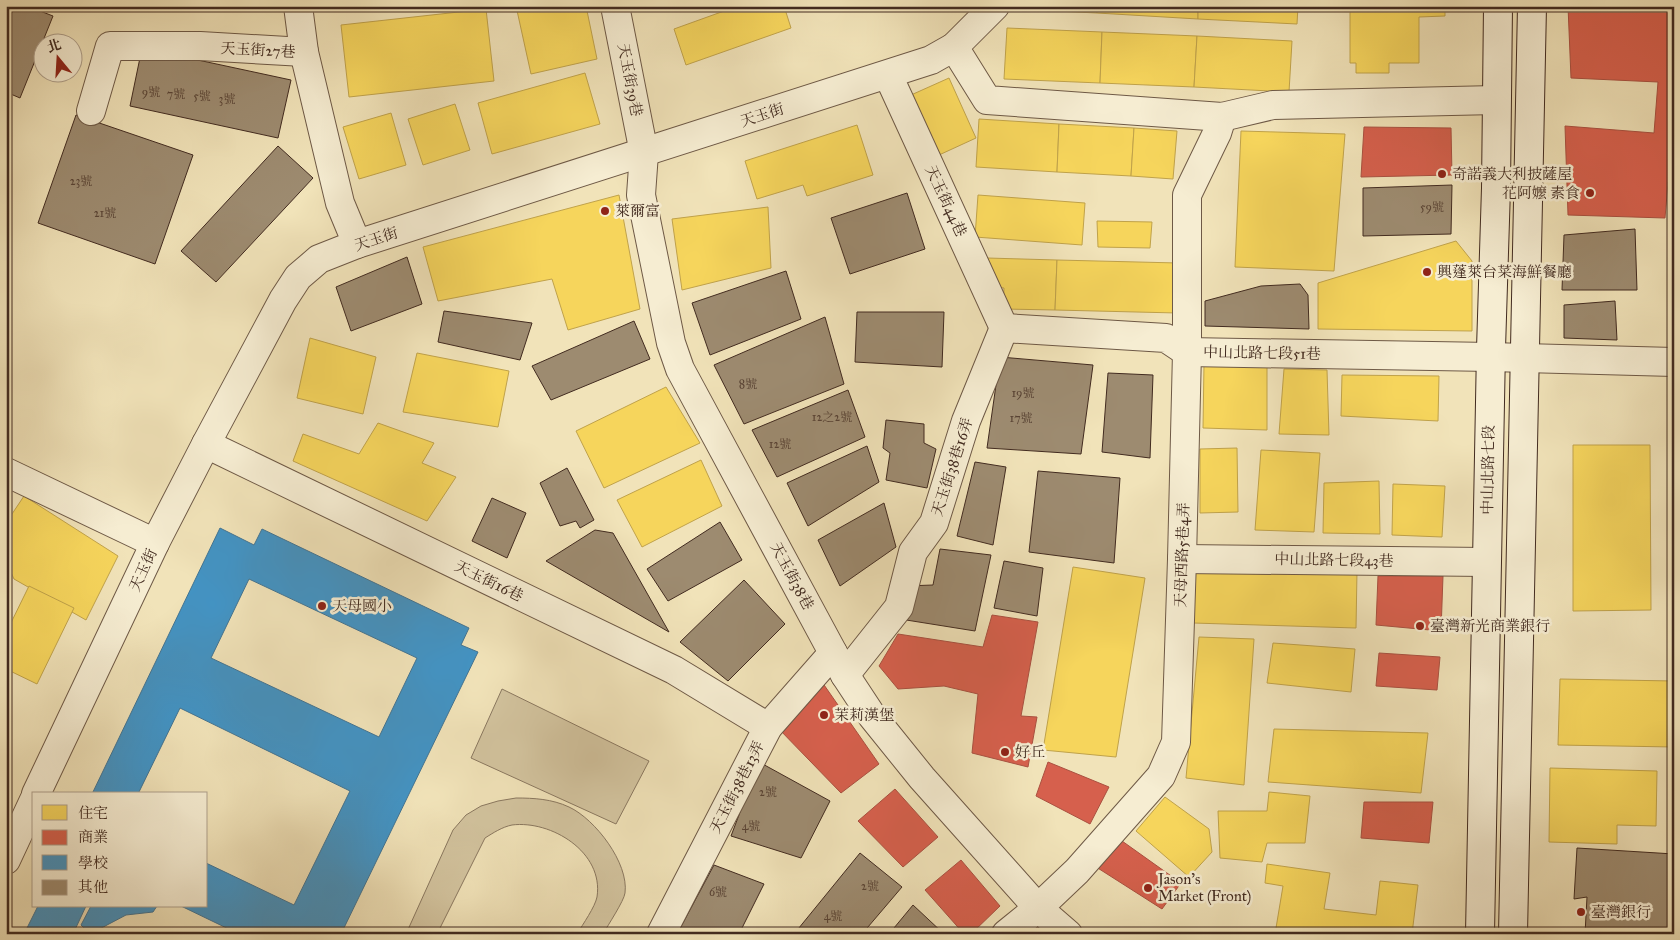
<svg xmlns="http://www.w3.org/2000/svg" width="1680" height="940" font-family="'IM FELL Great Primer','Noto Serif TC',serif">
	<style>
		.garden { fill: #d3c49f; stroke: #8a7860 }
		.homes { fill: #f6d55c; stroke: #c0a24a }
		.shops { fill: #d6604d; stroke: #aa5040 }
		.schools { fill: #4393c3; stroke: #437492; fill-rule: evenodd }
		.building { fill: #9d8b70; stroke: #422b20 }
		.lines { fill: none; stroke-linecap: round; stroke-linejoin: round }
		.street-casing { stroke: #6e5946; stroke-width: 30 }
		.secondary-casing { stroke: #422b20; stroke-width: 30 }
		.street { stroke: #f6edd2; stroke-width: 28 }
		.secondary { stroke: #f6edd2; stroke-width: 28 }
		.poi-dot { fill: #8f2418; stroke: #f6edd2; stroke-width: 2 }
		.labels { text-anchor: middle; stroke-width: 5; stroke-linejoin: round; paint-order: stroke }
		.number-label { font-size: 12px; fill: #594334 }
		.street-label { font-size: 15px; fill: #422b20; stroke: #f6edd2 }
		.poi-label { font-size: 15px; fill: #422b20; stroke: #f6edd2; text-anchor: start }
	</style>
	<rect width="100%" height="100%" fill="#f1e3b9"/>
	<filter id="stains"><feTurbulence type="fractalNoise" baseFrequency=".004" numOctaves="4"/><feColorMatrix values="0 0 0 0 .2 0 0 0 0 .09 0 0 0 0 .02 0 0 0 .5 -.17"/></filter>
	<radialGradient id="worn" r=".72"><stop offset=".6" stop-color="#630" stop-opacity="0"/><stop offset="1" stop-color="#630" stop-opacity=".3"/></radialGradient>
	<!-- garden -->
	<g class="garden">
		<path d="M502 689 649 761 616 824 471 758Z"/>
		<path d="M516 798C534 798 552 799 569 807 595 819 629 863 625 893 624 901 608 925 603 934H577C583 924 595 907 597 897 604 852 551 820 512 825 502 827 493 833 485 838L437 934H406L453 830 466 815 481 806 498 801Z"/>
	</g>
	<!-- homes -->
	<g class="homes">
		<path d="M516 6H586L597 59 531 74Z"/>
		<path d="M738 6H784L791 28 686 65 674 29Z"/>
		<path d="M1035 6H1098L1097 13 1035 10Z"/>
		<path d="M1098 6H1198V19L1097 13Z"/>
		<path d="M1198 6H1298L1297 24 1198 19Z"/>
		<path d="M1350 6H1445V16L1419 17V63H1389V73H1356V63H1350Z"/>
		<path d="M486 9 494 81 349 97 341 25Z"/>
		<path d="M1007 28 1102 32 1100 83 1004 79Z"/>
		<path d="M1102 32 1197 36 1194 87 1100 83Z"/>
		<path d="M1197 36 1292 41 1289 92 1194 87Z"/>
		<path d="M585 73 600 124 492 154 478 103Z"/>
		<path d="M949 78 976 138 939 155 911 95Z"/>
		<path d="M455 104 470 150 423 165 408 119Z"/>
		<path d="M391 113 406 165 359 179 343 127Z"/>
		<path d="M979 119 1059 124 1057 172 976 167Z"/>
		<path d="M1059 124 1134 128 1131 176 1057 172Z"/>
		<path d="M857 125 873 175 807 196 803 185 757 199 745 161Z"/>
		<path d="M1134 128 1177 131 1173 179 1131 176Z"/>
		<path d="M1241 131 1345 134 1334 271 1235 267Z"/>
		<path d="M619 195 640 309 568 330 552 279 438 301 423 247Z"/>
		<path d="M978 195 1085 203 1082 245 975 237Z"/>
		<path d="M768 207 771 268 682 290 672 219Z"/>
		<path d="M1097 221 1152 222 1150 248 1098 247Z"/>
		<path d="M1456 241 1472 261V331L1318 329V283Z"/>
		<path d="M987 258 1057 260 1055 310 1003 309 1004 288 995 287Z"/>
		<path d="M1057 260 1178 263 1177 313 1055 310Z"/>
		<path d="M310 338 376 357 363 414 297 398Z"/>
		<path d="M417 353 509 371 498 427 403 412Z"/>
		<path d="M1267 361V430L1203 428 1204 364Z"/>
		<path d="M1284 369 1327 370 1329 435 1279 434Z"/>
		<path d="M1342 375 1439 376 1438 421 1341 416Z"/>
		<path d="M666 387 700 443 604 488 576 431Z"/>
		<path d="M378 423 434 443 422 463 456 477 427 521 293 461 303 434 359 454Z"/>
		<path d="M1573 445H1650L1651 610 1573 611Z"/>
		<path d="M1237 448 1238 512 1200 513V449Z"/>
		<path d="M1261 450 1320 453 1314 532 1255 530Z"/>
		<path d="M701 460 722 506 642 547 617 500Z"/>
		<path d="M1379 481 1380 534 1323 533 1324 483Z"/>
		<path d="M1393 484 1445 486 1442 537 1392 535Z"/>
		<path d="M24 496 118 556 86 620 14 579 6 562V523Z"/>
		<path d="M1073 567 1145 578 1116 757 1043 750Z"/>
		<path d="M1196 569 1357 571 1356 628 1193 623Z"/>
		<path d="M29 586 74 608 37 684 6 669V633Z"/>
		<path d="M1199 637 1254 639 1244 785 1186 778Z"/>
		<path d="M1273 643 1355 649 1351 692 1267 683Z"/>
		<path d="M1560 679 1674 681V747L1558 745Z"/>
		<path d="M1274 729 1428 733 1421 793 1268 782Z"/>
		<path d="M1550 768 1657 771 1656 826 1617 825V844L1549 842Z"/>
		<path d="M1269 792 1310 796 1305 843H1267L1262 862 1220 858 1218 811H1267Z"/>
		<path d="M1165 797 1209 829 1212 852 1189 877 1136 831Z"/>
		<path d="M1267 864 1330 873 1324 909 1376 915 1380 881 1418 885 1412 934H1275L1283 886 1265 883Z"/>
	</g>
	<!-- shops -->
	<g class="shops">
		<path d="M1568 6H1674V182H1668L1665 218 1568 215 1565 126 1654 133 1658 82 1571 78Z"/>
		<path d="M1364 127 1451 128 1452 175 1361 177Z"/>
		<path d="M1378 576H1443L1441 631 1376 625Z"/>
		<path d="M992 615 1038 622 1021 716 1037 717 1028 767 972 753 978 694 944 686 898 689 879 666 898 634 983 647Z"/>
		<path d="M1379 653 1440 657 1437 690 1376 686Z"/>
		<path d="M822 682 879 764 841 793 778 728Z"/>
		<path d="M1048 762 1109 787 1090 824 1036 796Z"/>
		<path d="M895 789 938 837 903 867 858 821Z"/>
		<path d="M1364 802H1433L1429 843 1361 838Z"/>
		<path d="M1115 836 1181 883 1162 909 1093 865Z"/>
		<path d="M961 860 1000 906 971 934H964L925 890Z"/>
	</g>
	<!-- schools -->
	<g class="schools">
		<path d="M220 528 254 545 262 529 469 628 461 645 478 652 341 934H239L181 906H206V863L294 905 350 791 180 708 138 794H92ZM249 579 417 658 379 737 211 658Z"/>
		<path d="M38 906H86L73 934H24Z"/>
		<path d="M91 906H157L153 912 126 915 90 934 81 925Z"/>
	</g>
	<!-- building -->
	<g class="building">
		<path d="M6 6H27L53 16 20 98 6 92Z"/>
		<path d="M142 48 291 80 278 138 130 106Z"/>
		<path d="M76 115 193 155 155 264 38 223Z"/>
		<path d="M278 146 313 178 216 282 181 251Z"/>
		<path d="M1452 185 1451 234 1363 236V188Z"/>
		<path d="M907 193 925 249 850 274 831 218Z"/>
		<path d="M1635 229 1637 290H1562L1564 235Z"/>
		<path d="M407 257 422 304 351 331 336 287Z"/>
		<path d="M786 271 801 319 710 355 692 303Z"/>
		<path d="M1300 284 1308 295 1309 329 1205 326V301L1261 286Z"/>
		<path d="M1615 301 1617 340 1564 338V305Z"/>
		<path d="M444 311 532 323 520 360 438 342Z"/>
		<path d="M857 312H944L942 367 855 362Z"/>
		<path d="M825 317 844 384 744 424 714 365Z"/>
		<path d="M634 321 650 359 551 400 532 366Z"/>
		<path d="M1000 357 1093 365 1081 454 987 448Z"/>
		<path d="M1108 373 1153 375 1150 458 1102 452Z"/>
		<path d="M848 390 865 437 777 477 752 430Z"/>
		<path d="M886 420 924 424V443L936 449 927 488 886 480 890 453 883 448Z"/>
		<path d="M867 446 879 482 808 526 787 483Z"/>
		<path d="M975 462 1006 467 993 545 957 536Z"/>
		<path d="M567 468 594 520 580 528 576 521 560 526 540 483Z"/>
		<path d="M1038 471 1120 478 1114 563 1029 552Z"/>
		<path d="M492 498 526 513 507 558 472 541Z"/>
		<path d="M884 503 896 547 840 586 818 540Z"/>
		<path d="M720 522 742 560 668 601 647 569Z"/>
		<path d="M595 530 613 533 669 632 546 561Z"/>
		<path d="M940 549 991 555 975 631 900 619 905 586 933 585Z"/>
		<path d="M1004 561 1043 568 1037 616 994 608Z"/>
		<path d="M744 580 785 624 728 681 680 642Z"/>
		<path d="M759 762 830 801 801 858 731 836Z"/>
		<path d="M1577 848 1674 854V934H1585L1587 897 1574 899Z"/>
		<path d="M860 853 902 887 862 934H794Z"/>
		<path d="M714 865 764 884 739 934H677Z"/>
		<path d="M913 905 944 934H889Z"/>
	</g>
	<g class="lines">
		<defs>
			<g id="street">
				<path d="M298 6 304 52 340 203 357 244"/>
				<path d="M615 6 644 153 641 195 671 343 680 369 845 675 872 716 922 778 1038 908 1068 934"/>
				<path d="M954 47 987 100 1222 117 1273 105 1496 100"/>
				<path d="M888 75 1004 328"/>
				<path d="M91 111 110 46H200L304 52"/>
				<path d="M1004 328 1166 338 1187 352 1491 357 1674 362"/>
				<path d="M206 444 674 670 768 727"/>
				<path d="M6 472 155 543"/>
				<path d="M1182 559 1486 562"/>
				<path d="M845 675 899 607 913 552 934 523 966 421 1004 328"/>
				<path d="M36 794 155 543 206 444 283 300 298 277 319 259 357 244 931 60 954 47 995 6"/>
				<path d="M6 860 34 800"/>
				<path d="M661 934 768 727 833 653"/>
				<path d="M1006 934 1038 908 1077 871 1161 776 1176 742 1182 559 1187 352V195L1217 133 1222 117"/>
			</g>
			<g id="secondary">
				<path d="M1480 934 1491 349 1496 188 1498 6"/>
				<path d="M1513 934 1532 6"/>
			</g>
		</defs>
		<!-- street casing -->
		<use href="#street" class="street-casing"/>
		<!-- secondary casing -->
		<use href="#secondary" class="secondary-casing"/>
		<!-- street -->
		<use href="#street" class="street"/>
		<!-- secondary -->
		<use href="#secondary" class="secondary"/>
	</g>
	<!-- markers -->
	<g class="poi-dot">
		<circle cx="1442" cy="174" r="5"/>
		<circle cx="1590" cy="193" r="5"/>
		<circle cx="605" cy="211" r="5"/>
		<circle cx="1427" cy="272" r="5"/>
		<circle cx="322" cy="606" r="5"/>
		<circle cx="1420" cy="626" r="5"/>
		<circle cx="824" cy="715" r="5"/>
		<circle cx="1005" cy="752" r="5"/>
		<circle cx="1148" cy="888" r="5"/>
		<circle cx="1581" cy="912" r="5"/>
	</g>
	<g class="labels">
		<!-- number labels -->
		<g class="number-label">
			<text x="151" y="96">9號</text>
			<text x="176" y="98">7號</text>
			<text x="202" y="100">5號</text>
			<text x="227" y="103">3號</text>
			<text x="81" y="185">23號</text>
			<text x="1432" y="211">59號</text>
			<text x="105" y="217">21號</text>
			<text x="748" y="388">8號</text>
			<text x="1023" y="397">19號</text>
			<text x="832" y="421">12之2號</text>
			<text x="1021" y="422">17號</text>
			<text x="780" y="448">12號</text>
			<text x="768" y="796">2號</text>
			<text x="751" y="830">4號</text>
			<text x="870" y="890">2號</text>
			<text x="718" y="896">6號</text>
			<text x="833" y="920">4號</text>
		</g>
		<!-- street labels -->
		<g class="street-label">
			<text transform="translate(258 50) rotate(3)" y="5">天玉街27巷</text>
			<text transform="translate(630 80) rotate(79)" y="5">天玉街39巷</text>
			<text transform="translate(762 115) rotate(-18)" y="5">天玉街</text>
			<text transform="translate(946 201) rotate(65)" y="5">天玉街44巷</text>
			<text transform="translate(376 239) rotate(-18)" y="5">天玉街</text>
			<text transform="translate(1262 353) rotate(1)" y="5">中山北路七段51巷</text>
			<text transform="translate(952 467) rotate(-72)" y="5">天玉街38巷16弄</text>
			<text transform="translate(1488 470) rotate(-89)" y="5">中山北路七段</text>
			<text transform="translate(1182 555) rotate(-88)" y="5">天母西路5巷4弄</text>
			<text transform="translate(1334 560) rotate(1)" y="5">中山北路七段43巷</text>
			<text transform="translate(143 570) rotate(-65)" y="5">天玉街</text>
			<text transform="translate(792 576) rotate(62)" y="5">天玉街38巷</text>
			<text transform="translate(489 581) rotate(26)" y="5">天玉街16巷</text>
			<text transform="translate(737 787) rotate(-63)" y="5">天玉街38巷13弄</text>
		</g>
		<!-- poi labels -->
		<g class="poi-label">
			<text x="1452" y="179">奇諾義大利披薩屋</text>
			<text x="1580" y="198" text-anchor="end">花阿嬤 素食</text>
			<text x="615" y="216">萊爾富</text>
			<text x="1437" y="277">興蓬萊台菜海鮮餐廳</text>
			<text x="332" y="611">天母國小</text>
			<text x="1430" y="631">臺灣新光商業銀行</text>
			<text x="834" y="720">茉莉漢堡</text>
			<text x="1015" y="757">好丘</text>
			<text x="1158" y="884">Jason's<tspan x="1158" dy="17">Market (Front)</tspan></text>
			<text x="1591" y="917">臺灣銀行</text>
		</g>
	</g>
	<!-- margin -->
	<rect width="1680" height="940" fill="none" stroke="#f1e3b9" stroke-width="25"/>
	<rect x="8" y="8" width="1665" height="925" fill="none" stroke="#422b20" stroke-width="2.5"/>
	<rect x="12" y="12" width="1655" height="915" fill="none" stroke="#422b20"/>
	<!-- legend -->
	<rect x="32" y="792" width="175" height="115" fill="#f6edd2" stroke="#ae9f8b"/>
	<rect x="42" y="805" width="25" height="15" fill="#f6d55c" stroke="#ae9f8b"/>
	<text x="78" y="818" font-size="15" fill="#422b20">住宅</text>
	<rect x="42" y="830" width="25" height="15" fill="#d6604d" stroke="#ae9f8b"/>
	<text x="78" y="842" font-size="15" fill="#422b20">商業</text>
	<rect x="42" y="855" width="25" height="15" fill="#4393c3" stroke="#ae9f8b"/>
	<text x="78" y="868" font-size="15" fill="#422b20">學校</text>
	<rect x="42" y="880" width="25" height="15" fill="#9d8b70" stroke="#ae9f8b"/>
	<text x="78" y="892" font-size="15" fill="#422b20">其他</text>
	<!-- north arrow -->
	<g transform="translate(58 58) rotate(342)"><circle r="24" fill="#f6edd2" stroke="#ae9f8b"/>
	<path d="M0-4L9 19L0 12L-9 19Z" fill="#8f2418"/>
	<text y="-8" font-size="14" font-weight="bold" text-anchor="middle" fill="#422b20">北</text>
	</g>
	<rect width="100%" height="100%" filter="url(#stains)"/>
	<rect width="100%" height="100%" fill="url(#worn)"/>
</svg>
